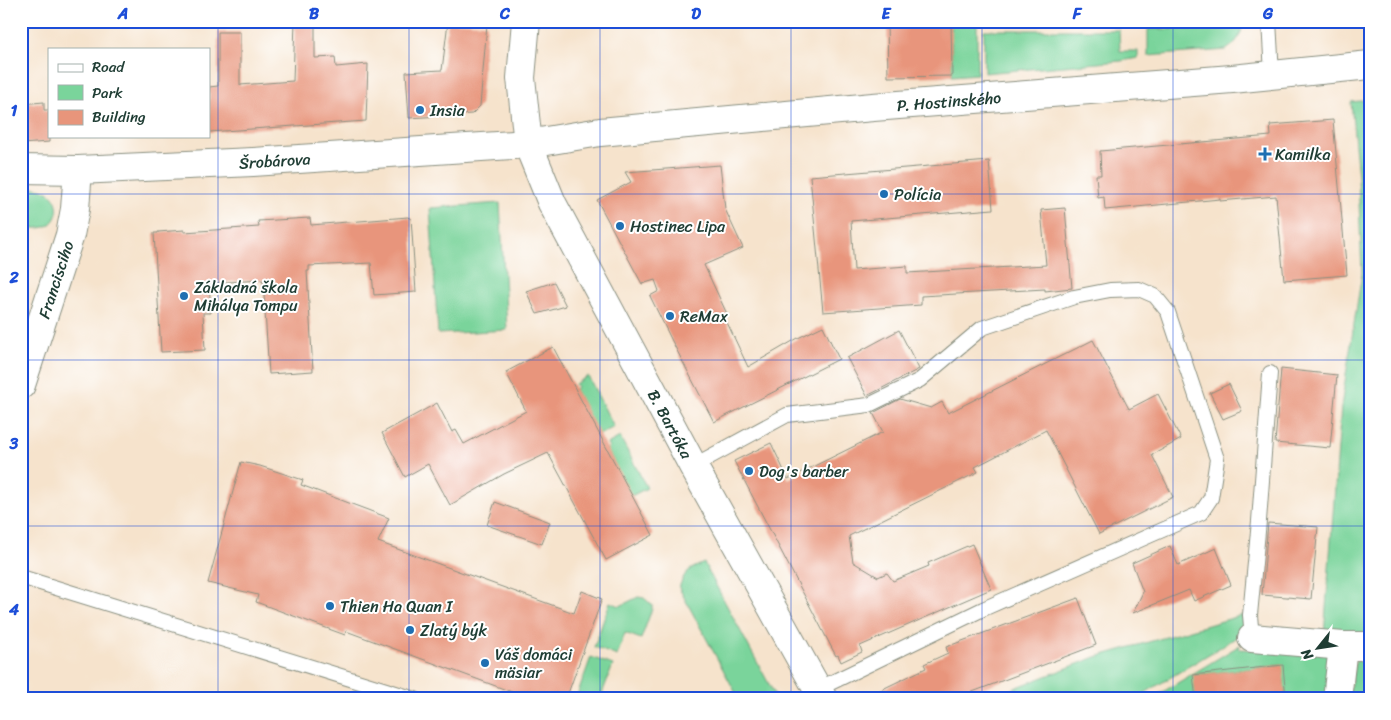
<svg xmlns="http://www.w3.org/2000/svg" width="1391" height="720" font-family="Sriracha,sans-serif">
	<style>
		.green { fill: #7ad49b; stroke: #4c8868 }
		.building { fill: #e8957b }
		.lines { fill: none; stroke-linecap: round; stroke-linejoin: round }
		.lane-casing { stroke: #8a9080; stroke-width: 16 }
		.street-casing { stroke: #8a9080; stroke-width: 30 }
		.secondary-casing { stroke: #8a9080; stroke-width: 30 }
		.lane { stroke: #fff; stroke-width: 14 }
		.street { stroke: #fff; stroke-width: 28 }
		.secondary { stroke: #fff; stroke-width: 28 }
		.grid { fill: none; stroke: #1d4ed8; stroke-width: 1; stroke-opacity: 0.55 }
		.poi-dot { fill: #1f6fb2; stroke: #fff; stroke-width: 2 }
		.labels { text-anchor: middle; stroke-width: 4; stroke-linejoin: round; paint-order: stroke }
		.street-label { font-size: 16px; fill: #1f3d34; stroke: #fff }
		.poi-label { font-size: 16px; fill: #1f3d34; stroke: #fff; text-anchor: start }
		.neatline { fill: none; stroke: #1d4ed8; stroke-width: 2 }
		.grid-label { font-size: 16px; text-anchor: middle; font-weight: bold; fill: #1d4ed8 }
	</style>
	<rect width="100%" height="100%" fill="#fff"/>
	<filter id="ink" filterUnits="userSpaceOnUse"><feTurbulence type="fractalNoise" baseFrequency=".02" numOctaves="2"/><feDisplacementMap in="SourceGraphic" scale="10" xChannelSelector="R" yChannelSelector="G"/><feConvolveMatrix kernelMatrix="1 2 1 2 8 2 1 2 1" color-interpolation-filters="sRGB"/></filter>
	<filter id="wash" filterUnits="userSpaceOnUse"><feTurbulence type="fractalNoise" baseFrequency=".0096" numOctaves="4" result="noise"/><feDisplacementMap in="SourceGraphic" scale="20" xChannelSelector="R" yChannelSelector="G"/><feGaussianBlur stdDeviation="1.12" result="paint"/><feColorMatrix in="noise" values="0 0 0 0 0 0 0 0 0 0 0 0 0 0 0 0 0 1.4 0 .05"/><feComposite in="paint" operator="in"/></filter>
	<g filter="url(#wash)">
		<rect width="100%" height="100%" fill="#f6e3cc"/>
		<!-- green -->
		<g class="green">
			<path d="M951 21H977V74L952 76Z"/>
			<path d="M1148 29H1242C1239 39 1235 44 1226 50L1148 56Z"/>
			<path d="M984 30H1119L1120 51H1138V58L1121 61 984 73Z"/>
			<path d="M1370 100V637L1324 635 1341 407 1362 273 1358 177 1351 102Z"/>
			<path d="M21 187C30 187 40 187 48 192 62 201 60 221 45 227 38 229 29 228 21 227Z"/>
			<path d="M500 203 507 330 438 334 430 208Z"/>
			<path d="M588 376 614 427 599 435 575 389 577 387 575 384Z"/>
			<path d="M620 437 647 488 631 496 607 449 609 448 607 444Z"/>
			<path d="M704 563 777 699H739L679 588C685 571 688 570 704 563Z"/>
			<path d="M638 597 644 598 652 605V609L641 639 625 633 617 656 594 647 610 602 620 606Z"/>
			<path d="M1243 615 1242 634 1135 699H986L1096 657Z"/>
			<path d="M1240 645 1239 649 1327 653 1332 656 1330 699H1286L1282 665 1194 675 1196 699H1151Z"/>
			<path d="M1370 655 1369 699H1348L1355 662 1359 657Z"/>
			<path d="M591 657 613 665 600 699H576Z"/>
		</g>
		<g id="blocks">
			<!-- building -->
			<g class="building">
				<path d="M295 21H315V58L335 57 336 67 368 64 366 121 209 132V87L218 86V32H240V85L293 81Z"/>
				<path d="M887 21H951L952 76 888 77Z"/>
				<path d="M448 22 487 24 480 106 472 114 409 118 406 72 442 70Z"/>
				<path d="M44 102V110H49V142L21 144V104Z"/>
				<path d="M1333 120 1347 275 1284 280 1276 196 1220 201V199L1105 210 1104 197 1098 198 1096 175H1101L1100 151 1271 136 1270 125Z"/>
				<path d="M989 161 993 209 851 221 854 270 907 266V273L1046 265 1041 210 1065 208 1072 288 1045 291V289L921 296V305L823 312 810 176Z"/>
				<path d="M720 165 725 209 743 248 704 265 727 314 724 316 748 367 798 338 823 326 839 359 714 422 672 341 650 296 659 291 655 280 642 284 597 200 631 182 625 172Z"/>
				<path d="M408 217 409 218H411L416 292 374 295 371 263 309 266V271H307L313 371 269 374 263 280 209 283 211 313H203L205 350 161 352 154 233H158V232L184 230V232L259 227 258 221 310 218 311 225Z"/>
				<path d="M554 282 566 306 537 314 526 291Z"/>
				<path d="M899 330 919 369 867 396 847 358Z"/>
				<path d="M1093 340 1129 409 1158 394 1181 439 1152 455 1173 497 1099 534 1046 430 975 467 978 472 849 536 853 562 878 577 887 573 893 581 929 566 928 563 972 544 991 589 860 646 862 652 841 662 838 655 836 656 734 461 771 443 788 479 883 432 873 413 900 399 931 408 942 402 948 413Z"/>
				<path d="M553 347 653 535 606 560 548 453 504 474 450 505 428 464 405 477 382 433 437 403 452 432 456 430 464 444 526 411 506 372Z"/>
				<path d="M1281 369 1337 375 1330 448 1275 443Z"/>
				<path d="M1229 384 1242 411 1223 419 1210 393Z"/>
				<path d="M241 462 260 466 303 480 301 485 389 518 378 542 574 613 582 591 602 599 566 699H531L346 631 345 635 256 602 258 595 208 583Z"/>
				<path d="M495 502 550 522 542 544 487 525Z"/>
				<path d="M1268 523 1318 527 1311 599 1262 595Z"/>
				<path d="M1170 546 1178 565 1216 548 1231 585 1194 601 1189 590 1133 613 1143 592 1132 563Z"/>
				<path d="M1078 598 1096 645 954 699H862L926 668 924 664 948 653 946 647Z"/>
				<path d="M1283 665 1286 699H1196L1193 675Z"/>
			</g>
		</g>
	</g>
	<g filter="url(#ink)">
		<use href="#blocks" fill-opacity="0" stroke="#8a9080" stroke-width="1"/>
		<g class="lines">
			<defs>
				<g id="lane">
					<path d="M1269 21 1272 74"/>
					<path d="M693 466 787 415 869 405 920 380 982 328 1074 297 1110 290 1139 289 1155 296 1168 312 1217 459 1211 498 1201 513 983 609 818 689"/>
					<path d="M21 577 415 699"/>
					<path d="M1252 638 1250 615 1259 521 1270 373"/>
				</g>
				<g id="street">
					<path id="s1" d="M21 385 70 235 75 209 78 170"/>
					<path d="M1252 638 1343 646"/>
					<path d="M1337 699 1343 646H1370"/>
				</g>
				<g id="secondary">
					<path id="s2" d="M526 21 521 78 528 144 552 203 693 466 823 699"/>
					<path id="s3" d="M21 169 78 170 253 162 528 144 600 132 873 107 1232 79 1370 65"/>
				</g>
			</defs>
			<!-- lane casing -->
			<use href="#lane" class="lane-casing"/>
			<!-- street casing -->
			<use href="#street" class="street-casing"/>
			<!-- secondary casing -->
			<use href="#secondary" class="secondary-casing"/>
			<!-- lane -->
			<use href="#lane" class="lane"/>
			<!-- street -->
			<use href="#street" class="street"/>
			<!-- secondary -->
			<use href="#secondary" class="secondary"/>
		</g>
	</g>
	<!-- grid -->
	<path class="grid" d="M218 21V699M409 21V699M600 21V699M791 21V699M982 21V699M1173 21V699M21 194H1370M21 360H1370M21 526H1370"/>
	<!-- markers -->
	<g class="poi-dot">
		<circle cx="420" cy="110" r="5"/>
		<path d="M1262.5 146.5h5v5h5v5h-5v5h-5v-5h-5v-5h5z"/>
		<circle cx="884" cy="194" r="5"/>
		<circle cx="620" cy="226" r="5"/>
		<circle cx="184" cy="296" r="5"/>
		<circle cx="670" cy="316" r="5"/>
		<circle cx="749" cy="471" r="5"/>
		<circle cx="330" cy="606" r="5"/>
		<circle cx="410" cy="630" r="5"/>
		<circle cx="485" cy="663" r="5"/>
	</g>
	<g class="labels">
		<!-- street labels -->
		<g class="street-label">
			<text dy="6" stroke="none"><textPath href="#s3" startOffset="931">P. Hostinského</textPath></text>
			<text dy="6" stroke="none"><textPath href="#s3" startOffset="254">Šrobárova</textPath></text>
			<text dy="6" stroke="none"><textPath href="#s1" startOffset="111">Francisciho</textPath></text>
			<text dy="6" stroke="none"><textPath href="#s2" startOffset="438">B. Bartóka</textPath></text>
		</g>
		<!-- poi labels -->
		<g class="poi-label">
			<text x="430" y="116">Insia</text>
			<text x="1275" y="160">Kamilka</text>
			<text x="894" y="200">Polícia</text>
			<text x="630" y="232">Hostinec Lipa</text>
			<text x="194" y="293">Základná škola<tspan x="194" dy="18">Mihálya Tompu</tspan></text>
			<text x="680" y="322">ReMax</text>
			<text x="759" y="477">Dog's barber</text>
			<text x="340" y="612">Thien Ha Quan I</text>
			<text x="420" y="636">Zlatý býk</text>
			<text x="495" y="660">Váš domáci<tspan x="495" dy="18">mäsiar</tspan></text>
		</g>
	</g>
	<!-- margin -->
	<rect width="1391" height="720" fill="none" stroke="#fff" stroke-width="55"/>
	<!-- legend -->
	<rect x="48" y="48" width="162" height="90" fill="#ffffff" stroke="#a5b1ae"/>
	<rect x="58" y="64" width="25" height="8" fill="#ffffff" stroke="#a5b1ae"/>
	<text x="92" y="72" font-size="15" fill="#1f3d34">Road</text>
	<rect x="58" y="85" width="25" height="15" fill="#7ad49b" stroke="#a5b1ae"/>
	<text x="92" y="98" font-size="15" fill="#1f3d34">Park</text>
	<rect x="58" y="110" width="25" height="15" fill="#e8957b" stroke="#a5b1ae"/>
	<text x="92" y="122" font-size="15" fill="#1f3d34">Building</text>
	<!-- north arrow -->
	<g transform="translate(1318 648) rotate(240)" stroke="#ffffff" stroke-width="4" paint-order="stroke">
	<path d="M0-4L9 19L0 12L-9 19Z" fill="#1f3d34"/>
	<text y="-8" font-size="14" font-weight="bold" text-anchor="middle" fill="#1f3d34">N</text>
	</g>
	<rect x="28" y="28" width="1336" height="664" class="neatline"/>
	<g class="grid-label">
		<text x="123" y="19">A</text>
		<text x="314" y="19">B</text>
		<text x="505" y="19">C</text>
		<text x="696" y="19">D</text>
		<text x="886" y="19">E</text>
		<text x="1077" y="19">F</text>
		<text x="1268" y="19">G</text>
		<text x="14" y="116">1</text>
		<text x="14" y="283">2</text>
		<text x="14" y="449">3</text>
		<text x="14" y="615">4</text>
	</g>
</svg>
